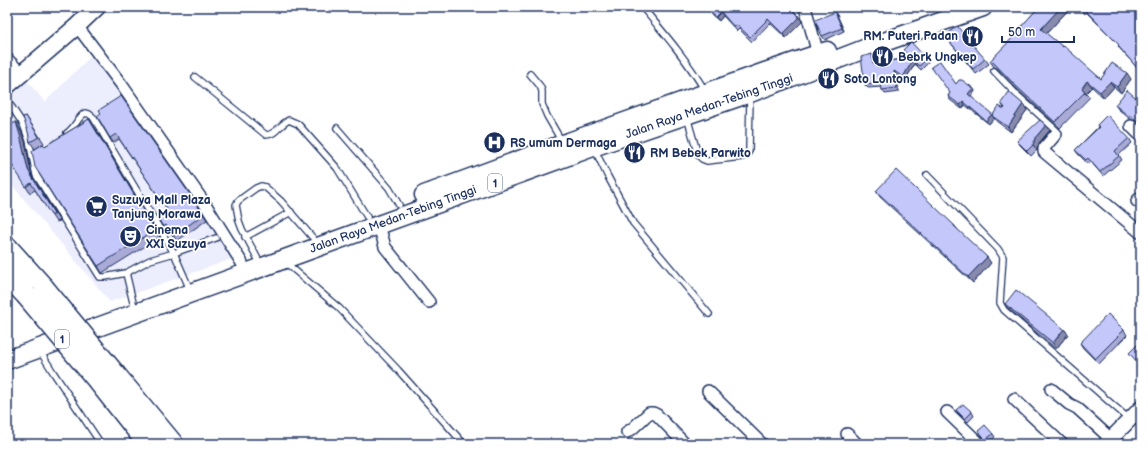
<svg xmlns="http://www.w3.org/2000/svg" width="1148" height="451" font-family="'Balsamiq Sans',sans-serif">
	<style>
		.built { fill: #edeefd }
		.lines { fill: none; stroke-linecap: round; stroke-linejoin: round }
		.service-casing { stroke: #1b2f5e; stroke-width: 8 }
		.minor-casing { stroke: #1b2f5e; stroke-width: 14 }
		.tertiary-casing { stroke: #1b2f5e; stroke-width: 17 }
		.secondary-casing { stroke: #1b2f5e; stroke-width: 19 }
		.trunk-casing { stroke: #1b2f5e; stroke-width: 21 }
		.motorway-casing { stroke: #1b2f5e; stroke-width: 23 }
		.service { stroke: #fff; stroke-width: 5.5 }
		.minor { stroke: #fff; stroke-width: 11 }
		.tertiary { stroke: #fff; stroke-width: 14 }
		.secondary { stroke: #fff; stroke-width: 16 }
		.trunk { stroke: #fff; stroke-width: 18 }
		.motorway { stroke: #fff; stroke-width: 20 }
		.motorway-bridge-casing { stroke: #1b2f5e; stroke-width: 23; stroke-linecap: butt }
		.motorway-bridge { stroke: #fff; stroke-width: 20 }
		.wall { fill: #a9abd6; stroke: #1b2f5e }
		.shaded-wall { fill: #898bae; stroke: #1b2f5e }
		.building { fill: #c4c7f9; stroke: #1b2f5e }
		.labels { text-anchor: middle; stroke-width: 3.5; stroke-linejoin: round; paint-order: stroke }
		.shield { fill: #fff; stroke: #5f6d8e; stroke-width: 1 }
		.shield-label { font-size: 11px; font-weight: bold; fill: #1b2f5e }
		.poi-label { font-size: 12px; font-weight: bold; fill: #1b2f5e; stroke: #fff; text-anchor: start }
		.street-label { font-size: 12px; fill: #1b2f5e; stroke: #fff }
	</style>
	<rect width="100%" height="100%" fill="#fff"/>
	<filter id="ink" filterUnits="userSpaceOnUse"><feTurbulence type="fractalNoise" baseFrequency=".025" numOctaves="2"/><feDisplacementMap in="SourceGraphic" scale="8" xChannelSelector="R" yChannelSelector="G"/><feConvolveMatrix kernelMatrix="1 2 1 2 8 2 1 2 1" color-interpolation-filters="sRGB"/></filter>
	<g filter="url(#ink)">
		<!-- built -->
		<path class="built" d="M94 53 235 258 110 302 7 179V89L23 76 45 102Z"/>
		<g class="lines">
			<defs>
				<g id="service">
					<path d="M642 7C664 33 688 61 705 91"/>
					<path d="M994 71 1016 94 1056 130V134"/>
					<path d="M530 74 540 86 542 91V104L547 116 562 142"/>
					<path d="M195 77 266 135C276 135 280 124 289 120L298 124 337 168 367 217"/>
					<path d="M7 100 23 124 29 140 36 175 100 277H105L126 273 150 260 174 253 216 238"/>
					<path d="M687 117 698 155 702 159 707 161 742 157 748 153 749 151 750 95"/>
					<path d="M337 128 389 188 399 205"/>
					<path d="M67 133C75 128 77 118 85 113L89 114 93 117 174 253 191 292"/>
					<path d="M595 150 607 175 633 223 709 314"/>
					<path d="M927 175 998 249 1003 257 1000 303 1004 310 1129 419"/>
					<path d="M245 237 291 212"/>
					<path d="M285 262 339 308 398 370 464 444"/>
					<path d="M261 265 242 229 239 221 236 205 238 201 256 188 261 186 265 187 281 201 313 238 317 245"/>
					<path d="M126 273 135 311"/>
					<path d="M40 351 53 372 101 444"/>
				</g>
				<g id="minor">
					<path d="M805 7 818 54"/>
					<path d="M77 26 121 84 205 204 242 263"/>
					<path d="M7 59 21 73"/>
					<path d="M1131 126 1141 136"/>
					<path d="M1056 134 1044 148V152L1141 233"/>
					<path d="M1137 201 1141 197"/>
					<path d="M379 225 385 247 429 302"/>
					<path d="M1051 389 1069 404 1077 408 1111 439"/>
					<path d="M708 391 762 444"/>
					<path d="M1014 399 1062 444"/>
					<path d="M947 412 980 444"/>
					<path d="M627 432 632 429 649 413H653L657 415 685 444"/>
					<path d="M847 434 857 444"/>
				</g>
				<path id="tertiary" d="M1106 444 1141 408"/>
				<path id="secondary" d="M7 86 77 26 97 7"/>
				<g id="trunk">
					<path d="M424 195 563 144 765 72 827 51"/>
					<path d="M7 360 593 147 750 93 867 48 983 7"/>
				</g>
				<g id="motorway">
					<path d="M7 247 44 288"/>
					<path d="M7 275 26 295"/>
					<path d="M115 374 173 444"/>
					<path d="M99 382 148 444"/>
				</g>
			</defs>
			<!-- service casing -->
			<use href="#service" class="service-casing"/>
			<!-- minor casing -->
			<use href="#minor" class="minor-casing"/>
			<!-- tertiary casing -->
			<use href="#tertiary" class="tertiary-casing"/>
			<!-- secondary casing -->
			<use href="#secondary" class="secondary-casing"/>
			<!-- trunk casing -->
			<use href="#trunk" class="trunk-casing"/>
			<!-- motorway casing -->
			<use href="#motorway" class="motorway-casing"/>
			<!-- service -->
			<use href="#service" class="service"/>
			<!-- minor -->
			<use href="#minor" class="minor"/>
			<!-- tertiary -->
			<use href="#tertiary" class="tertiary"/>
			<!-- secondary -->
			<use href="#secondary" class="secondary"/>
			<!-- trunk -->
			<use href="#trunk" class="trunk"/>
			<!-- motorway -->
			<use href="#motorway" class="motorway"/>
			<defs>
				<g id="motorway-bridge">
					<path d="M44 288 115 374"/>
					<path d="M26 295 99 382"/>
				</g>
			</defs>
			<!-- motorway-bridge casing -->
			<use href="#motorway-bridge" class="motorway-bridge-casing"/>
			<!-- motorway-bridge -->
			<use href="#motorway-bridge" class="motorway-bridge"/>
		</g>
		<!-- wall -->
		<g class="wall">
			<path d="M832 7H843L834 10Z"/>
			<path d="M1039 7H1071L1046 34 1101 79H1131L1121 93 1114 87 1104 98 1092 87 1086 93 1090 97 1060 128 1019 91 997 68 994 67 990 61 1022 29 1021 27Z"/>
			<path d="M1078 7H1141V72L1121 50 1118 46 1119 45 1086 12 1085 14Z"/>
			<path d="M747 8 766 9 801 19 802 22 786 38 770 23 752 42 739 29 737 31 723 16 719 21 713 16 710 12Z"/>
			<path d="M837 15 844 31 825 40 822 36Z"/>
			<path d="M945 36 985 59 989 64 976 74Z"/>
			<path d="M903 50 927 59 929 62 921 70 915 64 905 80 896 75 899 92 885 94 882 90V87L868 88 865 85 872 54 874 58 875 63 910 58Z"/>
			<path d="M956 84 973 88 975 91 971 97 992 115 1004 108 1001 103 1023 104 1027 110 1011 132 996 121 994 118 989 124 965 105 962 109 950 100 948 96Z"/>
			<path d="M121 96 199 208 207 220 177 241 170 231 167 233 163 227 167 209 119 139 114 143 110 138 101 113Z"/>
			<path d="M1141 102V127L1136 121 1130 119 1118 109 1115 105Z"/>
			<path d="M26 116 44 143 35 149 30 142Z"/>
			<path d="M89 119 93 125 160 237 102 273 98 266 45 146Z"/>
			<path d="M1046 125 1050 130 1039 143 1037 150 1031 156 1021 146 1017 141Z"/>
			<path d="M1097 125 1129 138 1132 143 1119 155 1122 160 1103 176 1091 162 1088 164 1078 154 1075 150 1098 127Z"/>
			<path d="M20 129 25 141 32 177 60 221 56 222 35 190 30 193 26 187Z"/>
			<path d="M876 191 954 225 958 230 991 263 973 283 880 197Z"/>
			<path d="M1005 304 1064 329 1068 334 1056 349 1009 309Z"/>
			<path d="M1124 330 1127 335 1099 364 1083 348 1080 343Z"/>
			<path d="M956 410 972 412 974 416 968 422 959 414Z"/>
			<path d="M978 431 993 434 995 437 987 444 983 437Z"/>
		</g>
		<!-- shaded-wall -->
		<g class="shaded-wall">
			<path d="M1061 7H1071L1045 35 1041 29Z"/>
			<path d="M721 12 723 16 719 21 716 17Z"/>
			<path d="M835 12 837 15 844 31 842 28Z"/>
			<path d="M798 15 801 19 802 22 786 38 783 34Z"/>
			<path d="M872 54 874 58 875 67 873 63Z"/>
			<path d="M913 60 915 64 905 80 903 77Z"/>
			<path d="M894 71 896 75 899 92 896 88Z"/>
			<path d="M1127 73 1131 79 1121 93 1117 87Z"/>
			<path d="M1087 81 1092 87 1086 93 1082 88Z"/>
			<path d="M1110 82 1114 87 1104 98 1100 92Z"/>
			<path d="M973 88 975 91 970 98 968 94Z"/>
			<path d="M963 101 965 105 962 109 960 105Z"/>
			<path d="M1023 104 1027 110 1011 132 1008 127Z"/>
			<path d="M992 114 994 118 989 124 986 121Z"/>
			<path d="M89 119 93 125 160 237 155 230Z"/>
			<path d="M16 122 20 129 25 141 32 177 60 221 28 170Z"/>
			<path d="M1046 125 1050 130 1039 143 1037 150 1033 145 1035 138Z"/>
			<path d="M987 257 991 263 973 283 968 277Z"/>
			<path d="M1064 329 1068 334 1056 349 1053 343Z"/>
		</g>
		<!-- building -->
		<g class="building">
			<path d="M715 7H746L747 8 748 7H764L766 9 768 7H790L798 15 799 18 783 34 768 19 750 37 737 25 734 27 721 12 716 17 710 12Z"/>
			<path d="M1039 7H1061L1041 29 1063 47 1064 46 1101 79 1112 63 1127 73 1117 87 1110 82 1100 92 1087 81 1082 88 1085 92 1055 122 1015 85 993 62 990 61 1022 28 1021 27 1027 20Z"/>
			<path d="M1079 7H1141V68L1139 70 1118 46 1119 45 1083 8 1082 9Z"/>
			<path d="M835 12 842 28 822 36 815 20Z"/>
			<path d="M957 26 985 59 973 69 945 36Z"/>
			<path d="M911 42 927 59 919 66 913 60 903 77 894 71 896 88 882 90 881 83 865 85 861 57 872 54 873 63 911 58 903 50Z"/>
			<path d="M940 61 956 84 959 80H962L973 88 968 94 992 114 986 121 963 101 960 105 948 96 950 93 931 67Z"/>
			<path d="M1127 90 1141 102V126L1133 117 1127 115 1115 105Z"/>
			<path d="M1009 92 1023 104 1008 127 992 116 999 106 1004 109 1005 108 1001 103Z"/>
			<path d="M121 96 196 203 203 215 173 236 166 225 163 227 157 216 167 209 116 134 110 138 97 116 101 113 99 110Z"/>
			<path d="M1107 115 1129 138 1115 151 1119 156 1100 172 1088 158 1086 160 1075 150 1099 127 1097 125Z"/>
			<path d="M26 116 39 137 30 142 28 132 23 117Z"/>
			<path d="M89 119 155 230 98 266 35 167 32 151 43 144 45 146Z"/>
			<path d="M1040 120 1046 125 1035 138 1033 145 1027 151 1017 141Z"/>
			<path d="M16 122 20 135 28 170 55 215H51L31 183 26 187 7 157V127Z"/>
			<path d="M1141 156V161L1139 158Z"/>
			<path d="M896 170 954 225V226L987 257 968 277 876 191Z"/>
			<path d="M1016 290 1064 329 1053 343 1005 304Z"/>
			<path d="M1108 314 1124 330 1095 359 1080 343Z"/>
			<path d="M1137 345 1141 349V366L1129 353Z"/>
			<path d="M963 404 972 412 965 419 956 410Z"/>
			<path d="M985 425 993 434 984 441 983 436 978 431Z"/>
		</g>
	</g>
	<!-- icons -->
	<defs>
		<symbol id="restaurant-disc" viewBox="-11 -11 22 22"><circle r="9.5" fill="#1b2f5e" stroke="#fff"/><path d="M-5-6h1v4h1v-4h1v4h1v-4h1v5L-1.5 .5V6h-2V.5L-5-1ZM5-6V6H3V1.5H1.5Q1.5-4 5-6Z" fill="#fff"/></symbol>
		<symbol id="hospital-disc" viewBox="-11 -11 22 22"><circle r="9.5" fill="#1b2f5e" stroke="#fff"/><path d="M-5-5h3v3.5h4V-5h3V5h-3V1.5h-4V5h-3Z" fill="#fff"/></symbol>
		<symbol id="supermarket-disc" viewBox="-11 -11 22 22"><circle r="9.5" fill="#1b2f5e" stroke="#fff"/><path d="M-6-5.5h2.5l.6 2H6L4.5 2H-2.5L-4.4-4H-6ZM-1.5 3.2a1.3 1.3 0 1 0 .1 0ZM3 3.2a1.3 1.3 0 1 0 .1 0Z" fill="#fff"/></symbol>
		<symbol id="theatre-disc" viewBox="-11 -11 22 22"><circle r="9.5" fill="#1b2f5e" stroke="#fff"/><path d="M-5-5.5Q0-4 5-5.5V0Q5 5 0 6Q-5 5-5 0ZM-3.3-2.5H-1v1.5H-3.3ZM1-2.5H3.3v1.5H1ZM-2.8 1Q0 5.5 2.8 1Z" fill="#fff"/></symbol>
	</defs>
	<g fill-rule="evenodd">
		<use href="#restaurant-disc" x="960" y="24" width="25" height="25"/>
		<use href="#restaurant-disc" x="870" y="44" width="25" height="25"/>
		<use href="#restaurant-disc" x="816" y="66" width="25" height="25"/>
		<use href="#hospital-disc" x="482" y="130" width="25" height="25"/>
		<use href="#restaurant-disc" x="622" y="140" width="25" height="25"/>
		<use href="#supermarket-disc" x="84" y="194" width="25" height="25"/>
		<use href="#theatre-disc" x="118" y="224" width="25" height="25"/>
	</g>
	<g class="labels">
		<!-- shield labels -->
		<g class="shield">
			<rect x="488" y="174" width="14" height="18" rx="3"/>
			<rect x="55" y="330" width="14" height="18" rx="3"/>
		</g>
		<g class="shield-label">
			<text x="495" y="187">1</text>
			<text x="62" y="343">1</text>
		</g>
		<!-- poi labels -->
		<g class="poi-label">
			<text x="958" y="40" text-anchor="end">RM. Puteri Padan</text>
			<text x="898" y="61">Bebrk Ungkep</text>
			<text x="844" y="83">Soto Lontong</text>
			<text x="510" y="147">RS umum Dermaga</text>
			<text x="650" y="157">RM Bebek Parwito</text>
			<text x="112" y="204">Suzuya Mall Plaza<tspan x="112" dy="14">Tanjung Morawa</tspan></text>
			<text x="146" y="234">Cinema<tspan x="146" dy="14">XXI Suzuya</tspan></text>
		</g>
		<!-- street labels -->
		<g class="street-label">
			<text transform="translate(709 106) rotate(-19)" y="4">Jalan Raya Medan-Tebing Tinggi</text>
			<text transform="translate(393 219) rotate(-20)" y="4">Jalan Raya Medan-Tebing Tinggi</text>
		</g>
	</g>
	<!-- margin -->
	<rect width="1148" height="451" fill="none" stroke="#fff" stroke-width="24"/>
	<rect x="12" y="12" width="1124" height="427" fill="none" stroke="#1b2f5e" stroke-width="1.5" filter="url(#ink)"/>
	<!-- scale -->
	<path d="M1002 36v6h72v-6" fill="none" stroke="#1b2f5e" stroke-width="2"/>
	<text x="1008" y="36" font-size="12" fill="#1b2f5e" stroke="#ffffff" stroke-width="3" paint-order="stroke">50 m</text>
</svg>
